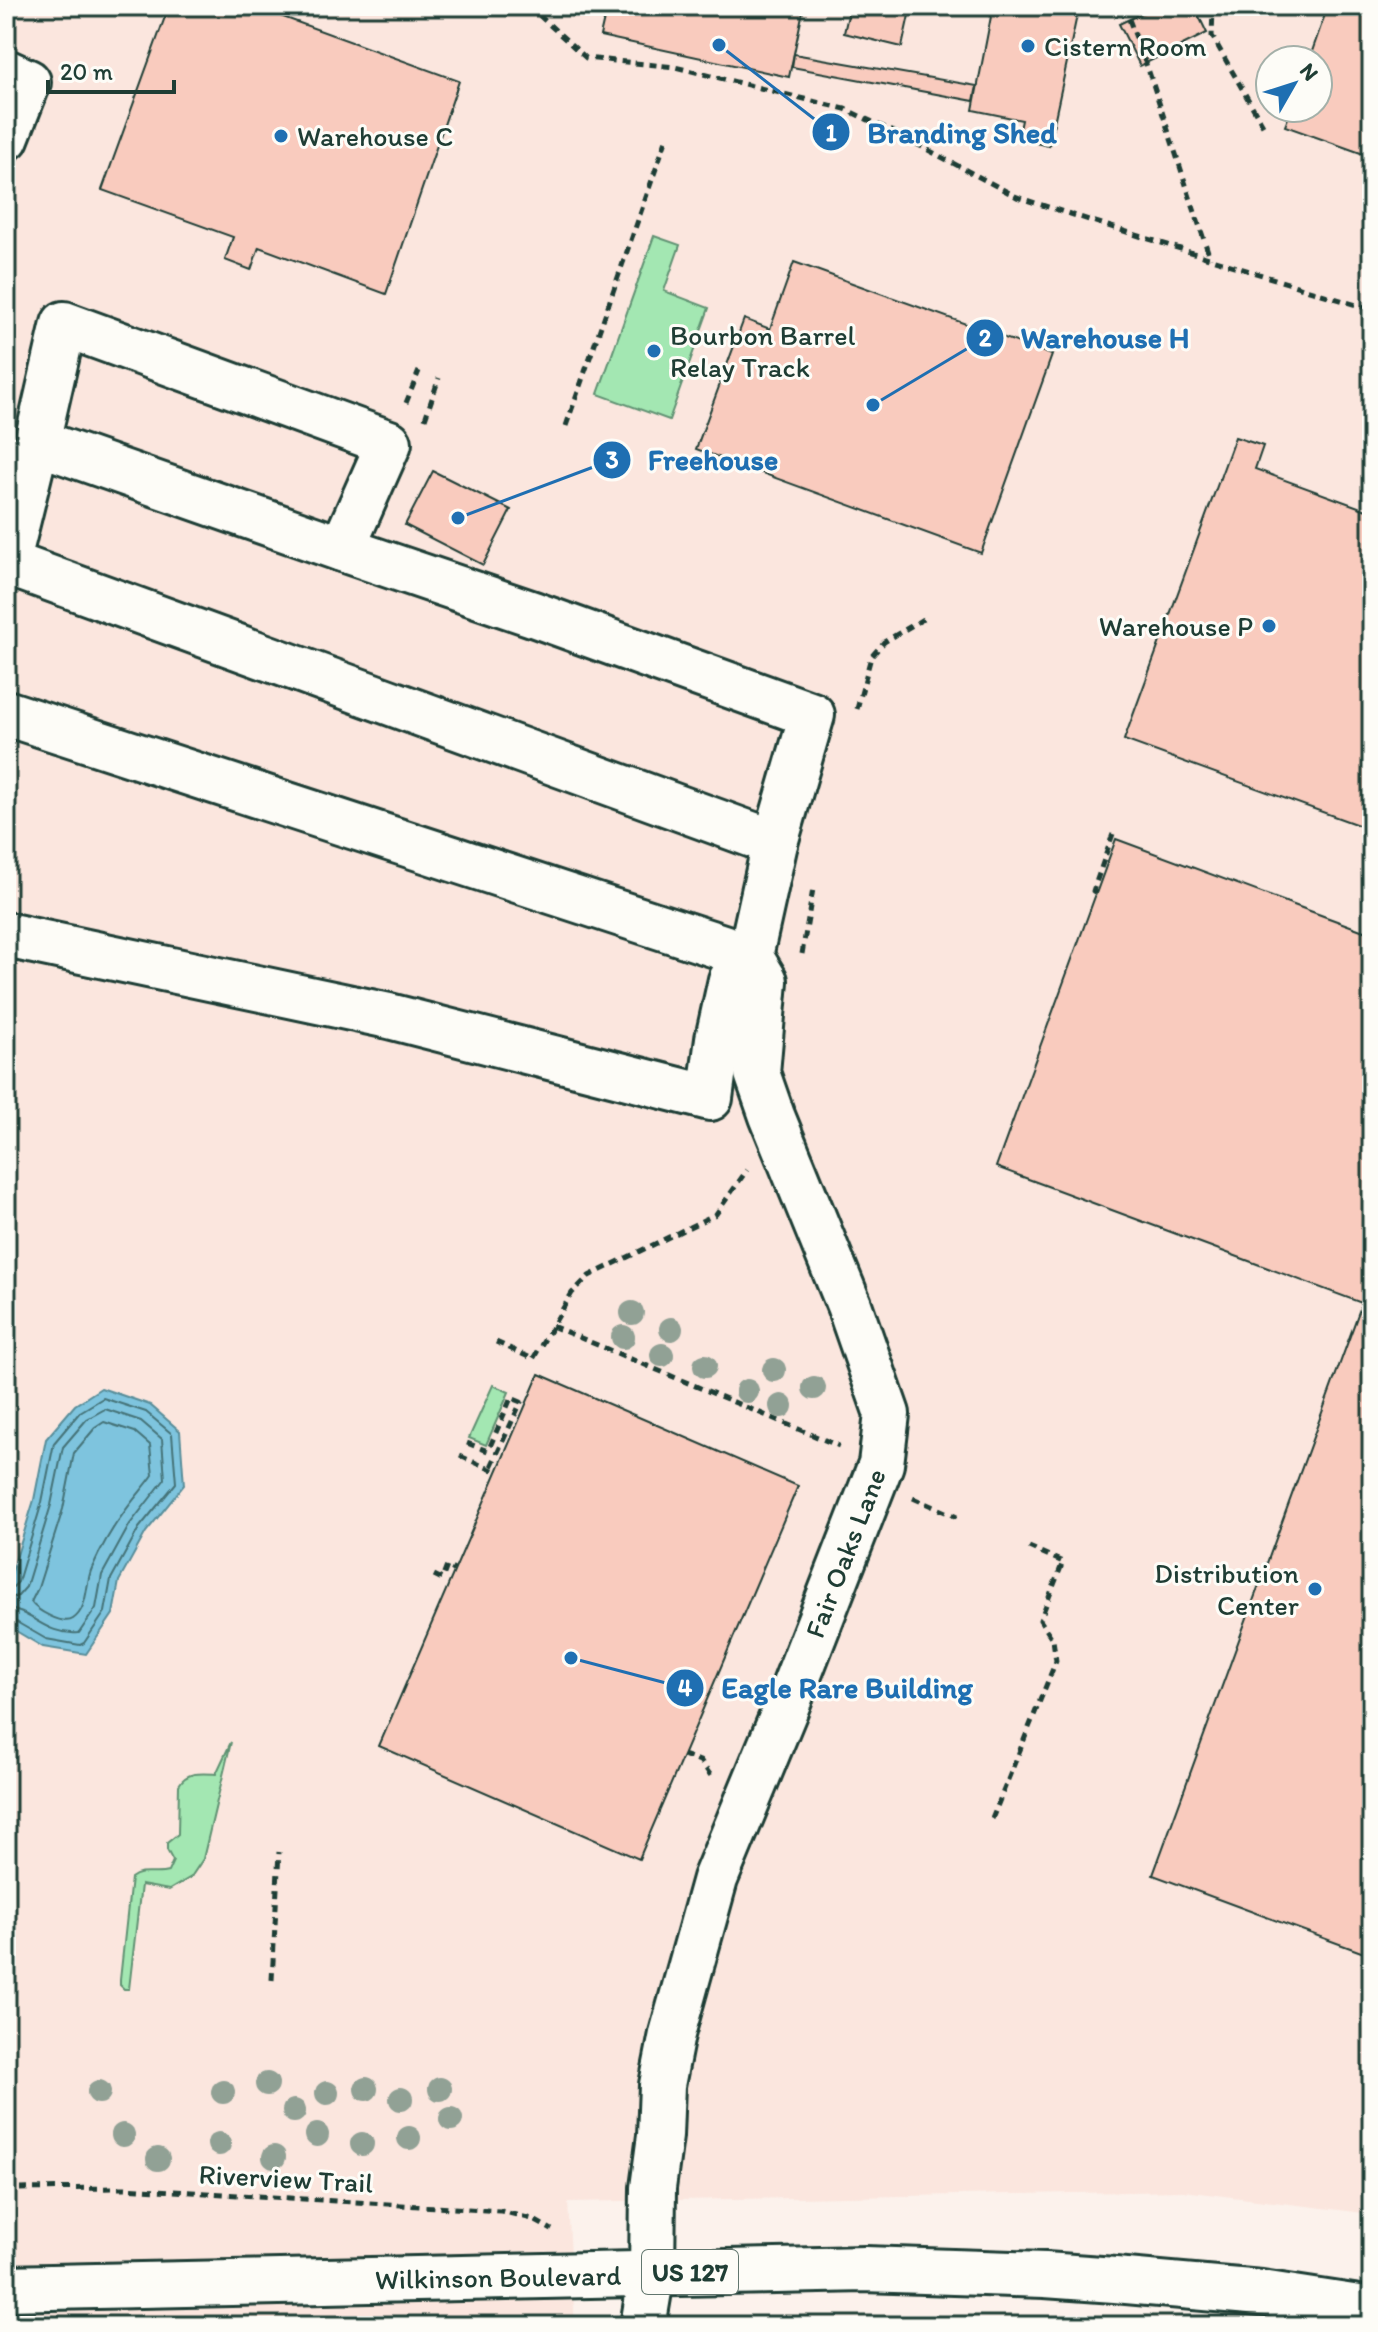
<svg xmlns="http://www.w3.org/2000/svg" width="1378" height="2332" font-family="Itim,sans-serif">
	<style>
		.built { fill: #fbe6de; fill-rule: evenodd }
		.green { fill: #a3e7b2; stroke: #619273; stroke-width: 2 }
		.water { fill: #7ec4de; stroke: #588e9a; stroke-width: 2 }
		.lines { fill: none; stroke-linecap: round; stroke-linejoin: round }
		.shore { stroke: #457378; stroke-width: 2 }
		.building { fill: #f9cbbe; stroke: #1f3d34; stroke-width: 2 }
		.minor-casing { stroke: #1f3d34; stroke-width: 50 }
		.highway-casing { stroke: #1f3d34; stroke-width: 50 }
		.path { stroke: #1f3d34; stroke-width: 5; stroke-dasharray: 8 6; stroke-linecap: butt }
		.minor { stroke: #fdfcf7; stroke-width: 44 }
		.highway { stroke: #fdfcf7; stroke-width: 44 }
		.tree { fill: #91a195 }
		.poi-dot { fill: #1f6fb2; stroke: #fdfcf7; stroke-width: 3 }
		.labels { text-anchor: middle; stroke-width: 6; stroke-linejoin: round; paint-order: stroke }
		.shield { fill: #fdfcf7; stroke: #62766e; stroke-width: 2 }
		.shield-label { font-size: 26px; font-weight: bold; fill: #1f3d34 }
		.poi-label { font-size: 28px; fill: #1f3d34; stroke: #fdfcf7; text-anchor: start }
		.street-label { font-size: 28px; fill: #1f3d34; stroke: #fdfcf7 }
		.leader { fill: none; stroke: #1f6fb2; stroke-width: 3 }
		.callout-dot { fill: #1f6fb2; stroke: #fdfcf7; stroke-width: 3 }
		.mark-label { font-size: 24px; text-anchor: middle; font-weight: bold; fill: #fff }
		.callout-label { font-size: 30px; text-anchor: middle; font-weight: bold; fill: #1f6fb2; stroke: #fdfcf7; stroke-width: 6; stroke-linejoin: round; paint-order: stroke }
	</style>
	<rect width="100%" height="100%" fill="#fcf2ec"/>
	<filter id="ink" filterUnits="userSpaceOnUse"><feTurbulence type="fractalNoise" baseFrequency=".0125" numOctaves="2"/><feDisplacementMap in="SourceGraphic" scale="16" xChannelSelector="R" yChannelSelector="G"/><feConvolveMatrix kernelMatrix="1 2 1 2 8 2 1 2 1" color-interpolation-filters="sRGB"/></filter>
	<g filter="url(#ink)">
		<!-- built -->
		<path class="built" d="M6 6H1372V2214L1183 2191 568 2202 575 2326H6ZM1270 60H1318V108H1270Z"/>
		<!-- green -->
		<g class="green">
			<path d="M654 236 680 245 664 291 709 308 669 420 598 394Z"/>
			<path d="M493 1385 509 1392 486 1445 469 1438Z"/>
			<path d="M231 1742 203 1859 191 1877 169 1890 141 1885 129 1989H124L120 1985V1980L131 1878C142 1869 154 1876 168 1872L173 1861 167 1850V1843L178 1834 179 1785C187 1771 202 1773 216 1774Z"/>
		</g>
		<!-- water -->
		<path class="water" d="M101 1388 150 1405 180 1431 184 1485 146 1532 119 1581 113 1614 86 1654 43 1647 6 1625V1591L34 1500 46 1439 75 1405Z"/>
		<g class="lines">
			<!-- shore -->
			<g class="shore">
				<path d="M104 1422 135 1432 150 1445 153 1475C144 1488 132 1500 123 1514 111 1530 100 1550 92 1568 85 1583 89 1608 73 1619 63 1626 36 1610 31 1602L38 1588 63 1509 74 1453 95 1428Z"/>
				<path d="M6 1588 13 1587 18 1582 42 1502 54 1443 80 1412 103 1398 146 1412 172 1434 176 1483 139 1528 111 1579 105 1612 84 1643 80 1645 46 1639 13 1620 6 1619"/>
				<path d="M6 1598 18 1596 26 1587 51 1505 63 1447 87 1419 105 1409 141 1421 162 1439 165 1479 130 1524 102 1575 96 1608 79 1633C45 1636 32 1610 6 1609"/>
			</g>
		</g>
		<!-- building -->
		<g class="building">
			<path d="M169 6H253L459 81 386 294 259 247 251 270 225 260 233 237 102 190Z"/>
			<path d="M607 6H804L789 77 600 36Z"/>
			<path d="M850 6H911L902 47 844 33Z"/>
			<path d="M993 6H1079L1049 146 1018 139 1022 120 973 110Z"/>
			<path d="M1157 6H1178L1180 11 1194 6 1207 33 1140 66 1119 24Z"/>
			<path d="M1328 6H1372V157L1285 126 1292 108H1318V60H1309Z"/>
			<path d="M794 54 977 86 974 101 792 67Z"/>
			<path d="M794 262 1052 355 981 553 696 449 744 319 770 329Z"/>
			<path d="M1235 437 1263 446 1255 469 1372 512V830L1124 740Z"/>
			<path d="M433 471 511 510 483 565 405 525Z"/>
			<path d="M1116 839 1372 934V1956L1153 1875 1362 1303 996 1167Z"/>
			<path d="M539 1374 798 1486 639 1859 379 1746Z"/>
		</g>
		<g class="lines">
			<defs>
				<g id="minor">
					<path d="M6 72 28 82 6 138"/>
					<path d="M37 442 64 324 389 443 342 549"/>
					<path d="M6 568 37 442 342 549 533 614 812 715 775 843 8 563"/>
					<path d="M6 713 750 956 765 981 757 1073 772 1116 849 1305 887 1414 881 1464 785 1710 715 1879 672 2034 662 2085 660 2136 653 2188 652 2273 643 2326"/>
					<path d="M6 935 389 1016 710 1098 718 1039 731 980 750 956 775 843"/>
				</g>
				<path id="highway" d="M6 2288 865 2269 1045 2275 1115 2280 1261 2293 1372 2310"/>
			</defs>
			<!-- minor casing -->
			<use href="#minor" class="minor-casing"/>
			<!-- highway casing -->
			<use href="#highway" class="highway-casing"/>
			<!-- path -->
			<g class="path">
				<path d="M529 6 586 58 675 67 845 109 894 132 1017 197 1372 310"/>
				<path d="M1124 6 1149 72 1210 258"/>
				<path d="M1216 6 1213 9 1212 36 1264 127"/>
				<path d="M406 403 419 371"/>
				<path d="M425 419 439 378"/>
				<path d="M566 426 666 140"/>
				<path d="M857 709 871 657 884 642 923 619"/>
				<path d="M1096 893 1093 891 1114 831"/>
				<path d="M802 954 813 889"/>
				<path d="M552 1326 839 1446"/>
				<path d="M496 1342 533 1359 572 1293 589 1276 716 1214 747 1170"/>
				<path d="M467 1443 488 1451 511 1398 521 1402 490 1469"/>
				<path d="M460 1456 497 1472"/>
				<path d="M913 1498 957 1517"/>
				<path d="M434 1575 442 1579 447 1566 454 1570"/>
				<path d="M683 1755 700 1761 712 1777"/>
				<path d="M992 1819 1056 1661 1053 1640 1040 1620 1063 1562 1029 1547"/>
				<path d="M272 1980 279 1852"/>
				<path d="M6 2189 125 2188 501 2211 532 2219 552 2230"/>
			</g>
			<!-- minor -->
			<use href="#minor" class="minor"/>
			<!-- highway -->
			<use href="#highway" class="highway"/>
		</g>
		<!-- trees -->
		<g class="tree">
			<circle cx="632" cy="1313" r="12"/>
			<circle cx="671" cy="1329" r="12"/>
			<circle cx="623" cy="1337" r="12"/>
			<circle cx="662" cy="1355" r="12"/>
			<circle cx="705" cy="1366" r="12"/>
			<circle cx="774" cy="1370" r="12"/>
			<circle cx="814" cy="1388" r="12"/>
			<circle cx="747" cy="1391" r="12"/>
			<circle cx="781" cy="1406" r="12"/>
			<circle cx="267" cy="2084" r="12"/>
			<circle cx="366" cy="2089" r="12"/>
			<circle cx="440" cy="2089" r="12"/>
			<circle cx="99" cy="2092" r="12"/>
			<circle cx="223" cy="2092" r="12"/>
			<circle cx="327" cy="2093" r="12"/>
			<circle cx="401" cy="2099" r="12"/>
			<circle cx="294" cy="2111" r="12"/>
			<circle cx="451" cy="2119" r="12"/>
			<circle cx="123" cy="2135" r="12"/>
			<circle cx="317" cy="2135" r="12"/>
			<circle cx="409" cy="2138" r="12"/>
			<circle cx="219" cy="2144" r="12"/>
			<circle cx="362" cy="2144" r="12"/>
			<circle cx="274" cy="2157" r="12"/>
			<circle cx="158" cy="2159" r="12"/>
		</g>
	</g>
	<!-- markers -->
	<g class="poi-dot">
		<circle cx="1028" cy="46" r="8"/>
		<circle cx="281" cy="136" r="8"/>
		<circle cx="654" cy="351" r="8"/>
		<circle cx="1269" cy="626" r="8"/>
		<circle cx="1315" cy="1589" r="8"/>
	</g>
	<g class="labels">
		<!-- shield labels -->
		<rect class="shield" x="642" y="2250" width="96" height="44" rx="6"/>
		<g class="shield-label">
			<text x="690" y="2281">US 127</text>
		</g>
		<!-- poi labels -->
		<g class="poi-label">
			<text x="1044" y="56">Cistern Room</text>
			<text x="297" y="146">Warehouse C</text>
			<text x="670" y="345">Bourbon Barrel<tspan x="670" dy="32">Relay Track</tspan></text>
			<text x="1253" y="636" text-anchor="end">Warehouse P</text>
			<text x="1299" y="1583" text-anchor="end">Distribution<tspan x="1299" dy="32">Center</tspan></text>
		</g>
		<!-- street labels -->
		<g class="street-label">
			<text transform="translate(845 1553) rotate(-69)" y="10">Fair Oaks Lane</text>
			<text transform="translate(286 2178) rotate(3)" y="10">Riverview Trail</text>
			<text transform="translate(498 2277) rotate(-1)" y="10">Wilkinson Boulevard</text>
		</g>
	</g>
	<!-- callouts -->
	<path class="leader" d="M719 45L831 132M873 405L985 338M458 518L612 460M571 1658L685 1688"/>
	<g class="callout-dot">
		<circle cx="719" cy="45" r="8"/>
		<circle cx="873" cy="405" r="8"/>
		<circle cx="458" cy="518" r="8"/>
		<circle cx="571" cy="1658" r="8"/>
		<circle cx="831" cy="132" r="20"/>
		<circle cx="985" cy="338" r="20"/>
		<circle cx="612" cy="460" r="20"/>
		<circle cx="685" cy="1688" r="20"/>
	</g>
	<g class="mark-label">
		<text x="831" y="141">1</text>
		<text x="985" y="346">2</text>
		<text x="612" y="468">3</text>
		<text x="685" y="1696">4</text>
	</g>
	<g class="callout-label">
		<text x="962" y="143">Branding Shed</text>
		<text x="1105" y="348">Warehouse H</text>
		<text x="713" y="470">Freehouse</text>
		<text x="847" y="1698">Eagle Rare Building</text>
	</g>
	<!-- margin -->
	<rect width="1378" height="2332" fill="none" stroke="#fdfcf7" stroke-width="32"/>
	<rect x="16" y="16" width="1346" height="2300" fill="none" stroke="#1f3d34" stroke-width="3" filter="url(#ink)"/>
	<!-- north arrow -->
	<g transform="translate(1294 84) rotate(51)"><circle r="38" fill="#fdfcf7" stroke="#a4b0a9" stroke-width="2"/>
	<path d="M0-6L14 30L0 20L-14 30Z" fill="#1f6fb2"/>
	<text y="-12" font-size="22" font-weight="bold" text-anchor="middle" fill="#1f3d34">N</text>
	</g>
	<!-- scale -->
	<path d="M48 80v12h126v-12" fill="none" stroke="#1f3d34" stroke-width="4"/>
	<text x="60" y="80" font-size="24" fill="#1f3d34" stroke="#fdfcf7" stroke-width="6" paint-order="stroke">20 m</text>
</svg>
